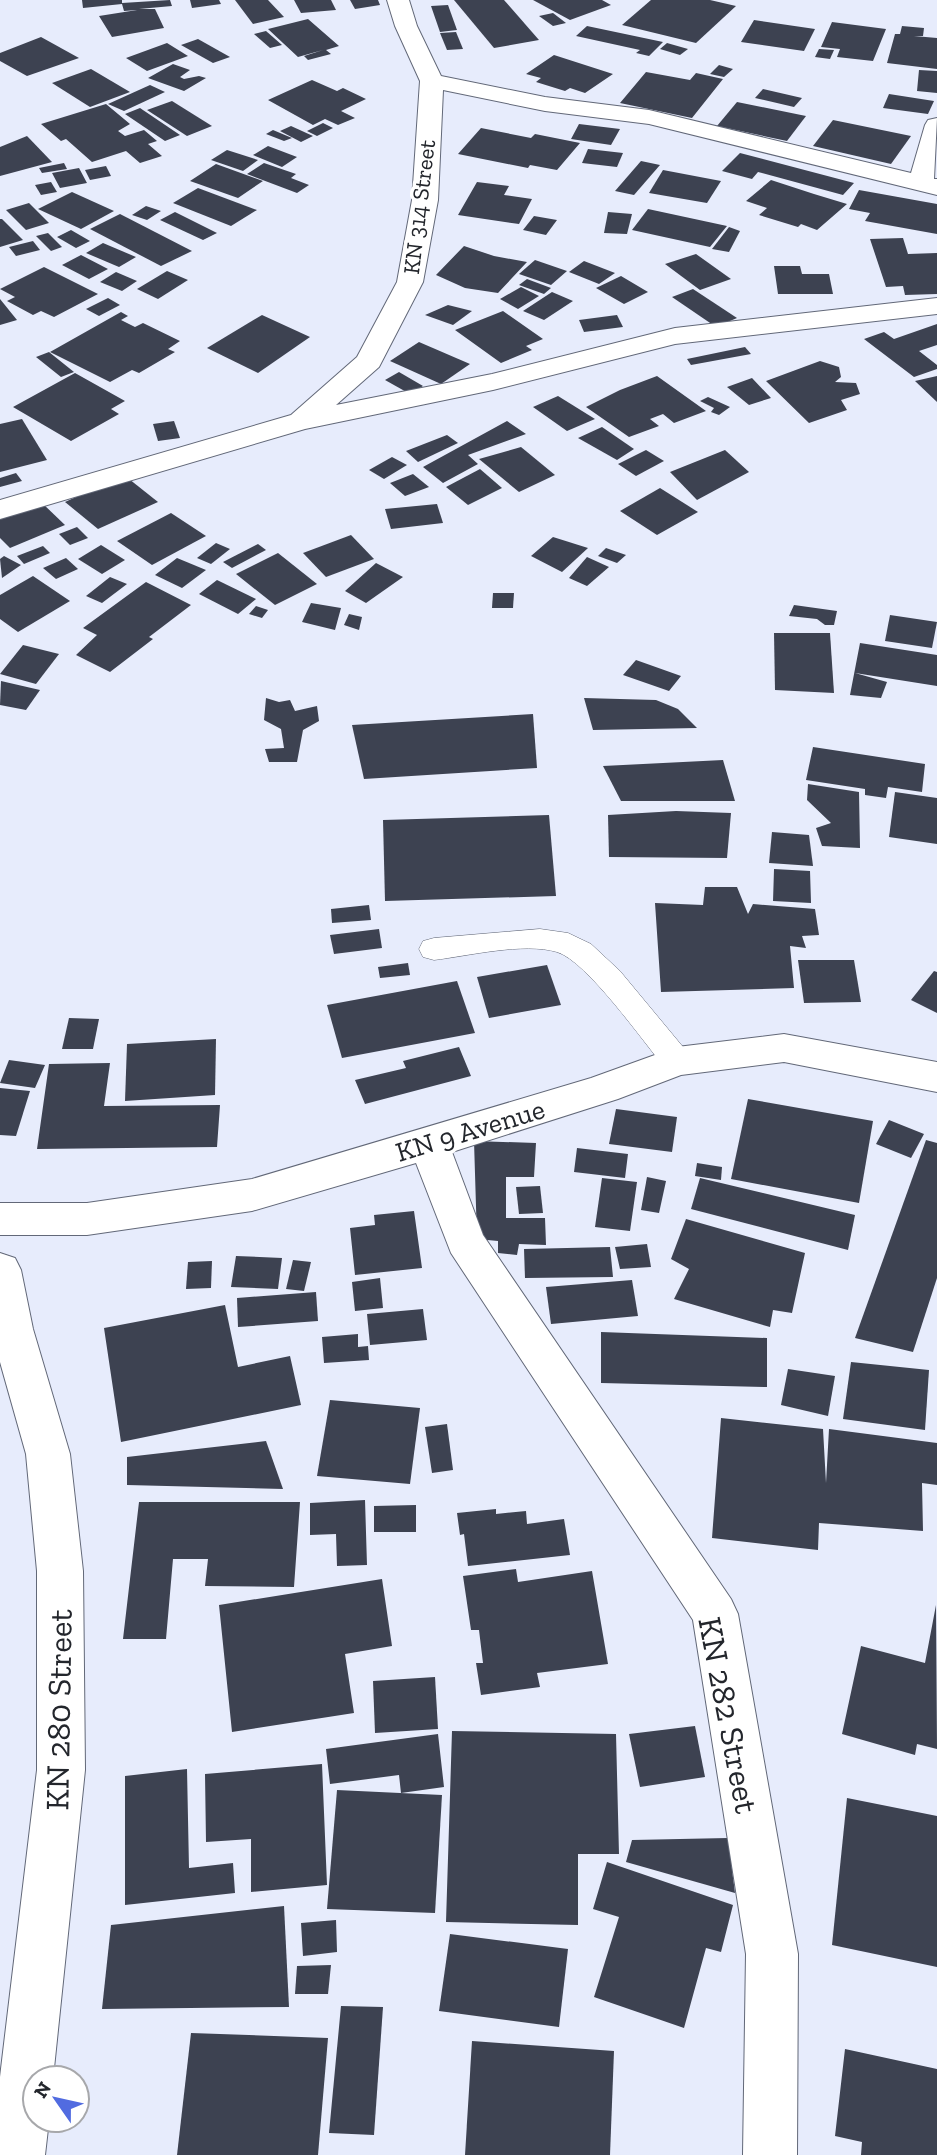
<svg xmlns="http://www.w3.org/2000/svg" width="937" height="2155" font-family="'Zilla Slab',serif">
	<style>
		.building { fill: #3d4251 }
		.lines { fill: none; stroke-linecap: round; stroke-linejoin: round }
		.service-casing { stroke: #626878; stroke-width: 1 }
		.minor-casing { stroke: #626878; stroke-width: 2 }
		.service { fill: #fff; fill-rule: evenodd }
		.minor { fill: #fff; fill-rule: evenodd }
		.labels { text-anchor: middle; stroke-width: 7; stroke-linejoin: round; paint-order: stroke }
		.far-street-label { font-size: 23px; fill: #23262c; stroke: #fff }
		.street-label { font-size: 28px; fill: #23262c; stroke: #fff }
		.near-street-label { font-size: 33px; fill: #23262c; stroke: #fff }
	</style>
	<rect width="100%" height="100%" fill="#e7ecfc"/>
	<!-- building -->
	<g class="building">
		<path d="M82 0H122V3L170 0 172 6 139 9H155L164 28 112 37 99 16 137 10 124 11 122 4 83 8Z"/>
		<path d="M190 0H219L221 4 192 8Z"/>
		<path d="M235 0H268L284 17 253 24Z"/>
		<path d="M294 0H331L336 10 301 13Z"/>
		<path d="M350 0H378L380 5 355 9Z"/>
		<path d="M454 0H504L539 40 494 48Z"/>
		<path d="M533 0H602L611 5 570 20Z"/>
		<path d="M651 0H710L736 6 696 43 622 25Z"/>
		<path d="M448 5 457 30 440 32 431 6Z"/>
		<path d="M553 13 566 23 553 26 539 16Z"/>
		<path d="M308 19 339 46 326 50 331 54 308 60 304 56 323 50 298 57 268 29Z"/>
		<path d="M754 20 815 29 804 51 741 42Z"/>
		<path d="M832 22 886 29 873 61 837 57 840 49 821 47Z"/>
		<path d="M587 26 663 42 649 56 636 53 640 50 576 36Z"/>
		<path d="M902 26 924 28 923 36H914L937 38V69L887 63 895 34H900Z"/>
		<path d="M266 31 282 45 270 48 254 34Z"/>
		<path d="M456 32 463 49 447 50 440 33Z"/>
		<path d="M41 37 79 58 27 76 0 61V53Z"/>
		<path d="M198 39 230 57 213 63 181 45Z"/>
		<path d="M167 43 188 56 147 71 126 58Z"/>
		<path d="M667 43 688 49 680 55 660 49Z"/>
		<path d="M819 49 834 50 830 59 815 57Z"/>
		<path d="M554 55 613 74 585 93 570 88 565 91 536 82 541 78 526 74Z"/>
		<path d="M173 64 190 70 180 77 184 79 199 76 206 78 184 91 148 78Z"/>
		<path d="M719 65 733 69 724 77 710 74Z"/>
		<path d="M91 69 130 92 90 107 52 83Z"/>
		<path d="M919 70 937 71V93L917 91Z"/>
		<path d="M646 72 690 80 696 73 723 79 692 118 620 103Z"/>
		<path d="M312 80 337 91 343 88 366 99 341 111 355 118 338 125 325 119 313 125 268 100Z"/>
		<path d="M150 85 165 92 124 111 108 104Z"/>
		<path d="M763 89 802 98 794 107 755 98Z"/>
		<path d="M889 94 934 101 928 114 883 108Z"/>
		<path d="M172 101 212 126 187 136 147 110Z"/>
		<path d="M737 102 806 116 787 141 717 126Z"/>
		<path d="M106 104 130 124 118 131 125 136 144 130 157 141 148 144 162 156 140 163 126 151 92 162 66 139 61 141 41 124Z"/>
		<path d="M140 108 180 135 165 141 125 114Z"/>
		<path d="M833 120 911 136 891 164 813 146Z"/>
		<path d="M323 123 333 128 317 136 307 131Z"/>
		<path d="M579 124 620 129 611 145 571 139Z"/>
		<path d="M291 126 313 136 301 142 280 131Z"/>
		<path d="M481 128 531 138 535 134 580 143 557 170 530 165 528 168 458 154Z"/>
		<path d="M273 130 292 138 284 141 266 134Z"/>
		<path d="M27 136 52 162 0 176V147Z"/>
		<path d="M268 146 297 157 282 167 253 155Z"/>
		<path d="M588 149 623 153 617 167 582 163Z"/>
		<path d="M227 150 258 160 243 171 211 160Z"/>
		<path d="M740 153 854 183 843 195 758 172 752 179 722 171Z"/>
		<path d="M641 161 660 165 634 195 615 191Z"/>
		<path d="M64 163 67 169 42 173 39 168Z"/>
		<path d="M264 163 296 174 291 178 309 185 297 193 247 174Z"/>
		<path d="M216 164 263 181 238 198 190 181Z"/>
		<path d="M106 166 111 176 90 180 85 170Z"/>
		<path d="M79 168 87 183 60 188 52 173Z"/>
		<path d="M663 170 721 181 707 203 649 193Z"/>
		<path d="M771 180 814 194 847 204 817 230 801 224 798 227 759 215 767 208 746 201Z"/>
		<path d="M51 182 57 192 41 195 35 185Z"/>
		<path d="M477 182 509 186 504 195 532 199 519 224 458 215Z"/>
		<path d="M198 188 257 210 231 226 173 203Z"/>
		<path d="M859 190 937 204V234L865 221 870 213 849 209Z"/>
		<path d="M72 192 114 211 81 229 38 209Z"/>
		<path d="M29 203 49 223 26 230 6 210Z"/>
		<path d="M146 206 161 211 147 220 132 215Z"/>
		<path d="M648 209 727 226 710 247 632 230Z"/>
		<path d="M175 212 217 233 203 240 160 220Z"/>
		<path d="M608 212 632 214 627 234 604 233Z"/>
		<path d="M120 214 192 251 161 266 90 229Z"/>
		<path d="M534 216 557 220 546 235 523 230Z"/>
		<path d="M0 219H2L23 240 0 247Z"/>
		<path d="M729 227 740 231 729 252 712 249Z"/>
		<path d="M71 230 90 241 76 248 57 237Z"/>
		<path d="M48 233 62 247 51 251 36 236Z"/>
		<path d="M903 238 908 254 937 253V294L905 295 903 286 886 287 870 239Z"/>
		<path d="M33 241 40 250 16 256 9 247Z"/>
		<path d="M103 243 136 257 119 267 86 253Z"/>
		<path d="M464 246 494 256 527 262 498 293 465 288 436 275Z"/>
		<path d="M696 254 731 279 700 290 665 264Z"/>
		<path d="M81 255 108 269 89 279 62 265Z"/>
		<path d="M535 260 567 271 551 285 519 274Z"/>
		<path d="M584 261 615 273 599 284 569 272Z"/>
		<path d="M774 266H800L802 274H829L833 294H778Z"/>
		<path d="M44 267 98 294 54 317 41 311 33 315 7 301 15 297 0 289Z"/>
		<path d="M167 271 188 280 158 299 137 289Z"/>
		<path d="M116 272 137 281 122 291 100 282Z"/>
		<path d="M621 276 648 292 624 304 596 288Z"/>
		<path d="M527 279 551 288 544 294 519 285Z"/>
		<path d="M521 287 539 296 518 309 500 299Z"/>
		<path d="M693 289 737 318 716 327 672 297Z"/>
		<path d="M552 292 573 301 544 320 523 311Z"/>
		<path d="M108 298 120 305 99 316 86 309Z"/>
		<path d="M0 299 17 320 0 325Z"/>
		<path d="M448 305 472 311 453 325 425 315Z"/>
		<path d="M503 311 543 339 526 346 532 350 501 363 455 330Z"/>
		<path d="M121 312 128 316 121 320 135 327 143 323 180 341 168 349 175 352 139 373 132 370 110 382 50 352Z"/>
		<path d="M262 315 310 337 258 373 207 348Z"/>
		<path d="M617 315 623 327 584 332 579 320Z"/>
		<path d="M937 324V345L919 351 937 365V369L914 377 864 339 884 332 894 339Z"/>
		<path d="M419 342 470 364 441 384 390 361Z"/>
		<path d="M745 347 751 354 691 365 687 359Z"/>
		<path d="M49 352 74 372 61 377 36 357Z"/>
		<path d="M820 361 839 367 841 377 835 382 856 383 860 394 841 400 847 410 809 423 766 381Z"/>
		<path d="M399 372 423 386 410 394 385 380Z"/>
		<path d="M75 373 125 401 111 409 119 414 71 441 13 407Z"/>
		<path d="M657 376 706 411 674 423 663 414 650 419 659 426 629 437 586 407 620 390Z"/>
		<path d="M937 376V402L915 381Z"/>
		<path d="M752 378 771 398 749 405 727 387Z"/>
		<path d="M558 396 595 419 567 431 533 407Z"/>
		<path d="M708 397 730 407 719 415 711 412 714 408 700 401Z"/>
		<path d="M22 419 47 460 0 472V424Z"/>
		<path d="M174 421 180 438 158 441 153 424Z"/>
		<path d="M507 421 526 434 468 455 478 464 443 483 423 467Z"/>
		<path d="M602 427 634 449 617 460 578 438Z"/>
		<path d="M447 435 458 443 418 462 406 451Z"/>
		<path d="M521 447 555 475 519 492 479 459Z"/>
		<path d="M646 450 664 461 636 476 618 464Z"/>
		<path d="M725 450 749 472 697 500 670 472Z"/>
		<path d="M392 457 407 465 384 479 369 470Z"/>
		<path d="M480 469 502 488 468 505 446 487Z"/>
		<path d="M16 473 22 481 0 487V478Z"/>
		<path d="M413 474 429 487 405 496 390 483Z"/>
		<path d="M124 475 158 502 98 529 65 502Z"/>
		<path d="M660 488 698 512 657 535 620 511Z"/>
		<path d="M41 502 65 525 10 548 0 538V519Z"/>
		<path d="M437 504 443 523 391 529 385 509Z"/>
		<path d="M171 513 206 536 152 565 117 541Z"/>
		<path d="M77 527 88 538 70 545 59 534Z"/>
		<path d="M351 535 374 559 326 577 303 553Z"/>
		<path d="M553 537 588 548 562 572 531 556Z"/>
		<path d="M216 543 230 549 211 564 197 558Z"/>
		<path d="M258 544 266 550 232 568 223 562Z"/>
		<path d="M101 545 125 560 102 574 78 559Z"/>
		<path d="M43 546 50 553 24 564 17 556Z"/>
		<path d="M606 548 626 555 617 563 598 556Z"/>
		<path d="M278 553 317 584 275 605 236 574Z"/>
		<path d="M4 556 21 565 2 578 0 559Z"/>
		<path d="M587 557 609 567 587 586 569 578Z"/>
		<path d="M66 558 78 569 56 579 43 568Z"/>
		<path d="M177 558 206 570 182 588 155 575Z"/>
		<path d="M376 563 403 577 366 603 345 591Z"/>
		<path d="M33 576 70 601 18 632 0 619V595Z"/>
		<path d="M110 577 127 584 102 603 86 596Z"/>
		<path d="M217 580 256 599 238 614 199 594Z"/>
		<path d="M146 582 191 605 149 637 153 639 110 672 76 655 97 635 83 628Z"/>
		<path d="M493 593H514L513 608H492Z"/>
		<path d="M311 603 341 608 335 630 302 622Z"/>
		<path d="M794 605 837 611 834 625H825L817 619 789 616Z"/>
		<path d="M256 606 268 610 262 618 249 614Z"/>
		<path d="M349 614 362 617 359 630 344 625Z"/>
		<path d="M890 615 937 622 932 648 885 641Z"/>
		<path d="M774 633H830L834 693 775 690Z"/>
		<path d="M860 643 937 655V686L855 673 887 682 881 698 850 695Z"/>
		<path d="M23 645 59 654 36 684 0 674Z"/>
		<path d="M636 660 681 676 669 691 623 675Z"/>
		<path d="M1 681 40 690 26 710 0 705Z"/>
		<path d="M266 698 279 702 290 700 295 711 317 706 319 721 303 730 297 762H269L265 749 284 748 281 729 264 720Z"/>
		<path d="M584 698 656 700 678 709 697 728 593 730Z"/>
		<path d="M533 714 537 768 364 779 352 725Z"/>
		<path d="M813 747 925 764 922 792 888 787 886 798 865 795V789L806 780Z"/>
		<path d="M723 760 735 801H621L603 766Z"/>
		<path d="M808 784 859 792 860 848 822 846 816 828 831 823 807 800Z"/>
		<path d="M895 792 937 798V844L889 837Z"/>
		<path d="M676 811 731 813 727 858 609 857 608 815Z"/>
		<path d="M549 815 556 896 385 901 383 820Z"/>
		<path d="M772 832 809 835 813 866 769 863Z"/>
		<path d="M774 869 810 871 811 903 773 901Z"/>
		<path d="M705 887H737L748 914 753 904 815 909 819 935 802 936 806 948 790 946 794 988 661 992 655 903 703 905Z"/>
		<path d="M369 905 371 920 332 923 331 909Z"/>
		<path d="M379 929 382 948 334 954 330 935Z"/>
		<path d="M798 960H854L861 1002 804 1003Z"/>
		<path d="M408 963 410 975 380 978 378 967Z"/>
		<path d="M547 965 561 1005 489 1018 477 977Z"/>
		<path d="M934 971 937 972V1013L911 1000Z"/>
		<path d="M457 981 475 1033 342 1058 327 1005Z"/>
		<path d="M69 1018 99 1019 93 1049H62Z"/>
		<path d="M216 1039 215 1095 125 1101 127 1044Z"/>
		<path d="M459 1047 471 1076 365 1104 355 1080 406 1068 403 1061Z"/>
		<path d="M9 1060 45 1065 35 1088 0 1083Z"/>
		<path d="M110 1063 104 1106 220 1105 217 1147 37 1149 49 1064Z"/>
		<path d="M0 1088 30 1091 16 1136 0 1135Z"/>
		<path d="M748 1099 873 1121 859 1203 731 1179Z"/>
		<path d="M616 1109 677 1117 672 1152 609 1144Z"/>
		<path d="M889 1120 924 1134 911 1158 876 1144Z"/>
		<path d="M926 1140 937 1143V1278L913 1352 855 1338Z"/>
		<path d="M474 1141 536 1143 534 1177H506V1218H545L546 1245 519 1244 517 1255 498 1253V1241L477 1239Z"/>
		<path d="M577 1148 628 1154 625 1178 574 1172Z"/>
		<path d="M697 1163 722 1167 721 1180 695 1176Z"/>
		<path d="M647 1177 666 1181 659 1213 641 1210Z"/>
		<path d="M602 1178 637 1182 630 1231 595 1227Z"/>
		<path d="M700 1178 855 1215 848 1250 691 1209Z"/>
		<path d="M540 1186 543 1213 519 1214 516 1187Z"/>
		<path d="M414 1211 422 1268 355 1275 350 1228 375 1225 374 1215Z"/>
		<path d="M686 1219 805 1253 792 1313 773 1310 770 1327 674 1299 689 1269 671 1259Z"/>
		<path d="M647 1244 651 1267 620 1269 615 1247Z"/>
		<path d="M610 1247 613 1277 525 1278 524 1249Z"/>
		<path d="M236 1256 282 1258 278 1289 231 1287Z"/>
		<path d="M293 1260 311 1262 304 1291 286 1289Z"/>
		<path d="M212 1261 211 1288 186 1289 188 1262Z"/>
		<path d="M380 1278 383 1308 355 1311 352 1282Z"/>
		<path d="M632 1280 638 1316 551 1324 546 1287Z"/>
		<path d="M316 1292 318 1321 238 1327 237 1298Z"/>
		<path d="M225 1305 238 1367 290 1356 301 1405 121 1442 104 1328Z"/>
		<path d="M423 1309 427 1340 370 1345 367 1314Z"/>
		<path d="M601 1332 767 1338V1387L601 1383Z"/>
		<path d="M358 1334V1347L368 1346 369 1360 324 1363 322 1337Z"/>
		<path d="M851 1362 929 1370 925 1430 843 1419Z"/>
		<path d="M788 1369 835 1376 828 1416 781 1405Z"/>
		<path d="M330 1400 420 1408 410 1484 317 1476Z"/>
		<path d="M721 1418 823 1429 826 1483 829 1429 937 1443V1485L922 1483 923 1531 819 1523 818 1550 712 1538Z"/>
		<path d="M447 1424 453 1470 432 1473 425 1427Z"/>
		<path d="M266 1441 283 1489 127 1485V1457Z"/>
		<path d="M365 1500 367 1565 337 1566 336 1534 310 1535V1503Z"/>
		<path d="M139 1502H300L294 1587 205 1586 208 1559H173L166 1639H123Z"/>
		<path d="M416 1505V1532H374V1506Z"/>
		<path d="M496 1509V1514L526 1511 527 1524 564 1519 570 1555 468 1566 464 1534 460 1535 457 1513Z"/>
		<path d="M516 1569 518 1582 592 1571 608 1664 537 1673 540 1687 481 1695 476 1663H483L479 1630H471L463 1576Z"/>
		<path d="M382 1579 392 1646 345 1654 354 1713 232 1732 219 1605Z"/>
		<path d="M936 1605 937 1749 917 1744 915 1755 842 1734 861 1646 925 1663Z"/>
		<path d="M435 1677 438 1729 375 1733 373 1681Z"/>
		<path d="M695 1726 705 1777 640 1787 629 1734Z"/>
		<path d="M452 1731 616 1734 619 1854H578V1925L446 1922Z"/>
		<path d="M438 1734 444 1787 401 1793 399 1775 330 1784 326 1749Z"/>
		<path d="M322 1764 327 1885 251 1892V1839L206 1842 205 1774Z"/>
		<path d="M187 1769 189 1868 233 1863 235 1893 125 1905V1776Z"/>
		<path d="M337 1790 442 1795 435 1913 327 1909Z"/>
		<path d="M847 1798 937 1816V1967L832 1945Z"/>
		<path d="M728 1838 735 1893 626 1862 632 1840Z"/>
		<path d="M607 1862 733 1905 721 1952 706 1948 684 2028 594 1997 619 1917 593 1909Z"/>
		<path d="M284 1906 289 2007 102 2009 111 1925Z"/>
		<path d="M336 1920 337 1952 303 1956 301 1923Z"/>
		<path d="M450 1934 568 1949 559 2027 439 2011Z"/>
		<path d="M331 1965 328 1994H295L297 1966Z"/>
		<path d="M341 2006 383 2007 374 2135 329 2133Z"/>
		<path d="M191 2033 328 2038 318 2155H177Z"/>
		<path d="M472 2041 614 2051 610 2155H465Z"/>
		<path d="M845 2049 937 2069V2155H861L862 2142 835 2136Z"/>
	</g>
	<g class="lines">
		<defs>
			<path id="service" d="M540 929 568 933 591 944 620 971 688 1053 693 1061 688 1069 677 1073 666 1069C644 1043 587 961 557 952 524 942 468 956 434 960L423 957 419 949 423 941 434 938Z"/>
			<g id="minor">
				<path d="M387 0H409L417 26 441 76 545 97 649 110 911 173 925 125 928 120 937 118 934 179H937V195L649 124 545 111 443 90 438 200 423 282 379 367 336 405 492 374 675 328 937 298V314L675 344 493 390 305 429 0 519V500L291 415 357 357 397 282 412 200 420 81 395 26Z"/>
				<path d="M784 1034 937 1062V1092L784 1062 681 1075 618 1099 452 1152 483 1235 731 1599 738 1614 798 1954 797 2155H743L746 1954 693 1620 451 1253 416 1163 252 1211 87 1235H0V1203H87L252 1179 591 1078 677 1047Z"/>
				<path d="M0 1253 15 1258 21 1270 33 1329 70 1454 83 1571 85 1770 53 2078H35V2120H49L45 2155H0V2077L37 1770V1571L26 1454 0 1362Z"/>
			</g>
		</defs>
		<!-- service casing -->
		<use href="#service" class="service-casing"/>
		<!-- minor casing -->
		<use href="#minor" class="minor-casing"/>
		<!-- service -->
		<use href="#service" class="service"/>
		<!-- minor -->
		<use href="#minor" class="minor"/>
	</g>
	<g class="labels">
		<!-- far-street labels -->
		<g class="far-street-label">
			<text transform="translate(419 207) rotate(-83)" y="8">KN 314 Street</text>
		</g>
		<!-- street labels -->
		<g class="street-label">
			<text transform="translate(470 1130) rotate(-17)" y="10">KN 9 Avenue</text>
		</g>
		<!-- near-street labels -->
		<g class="near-street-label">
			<text transform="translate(58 1710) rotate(-89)" y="12">KN 280 Street</text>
			<text transform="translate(729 1715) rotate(79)" y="12">KN 282 Street</text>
		</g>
	</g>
	<!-- north arrow -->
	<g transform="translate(56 2099) rotate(304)"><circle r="33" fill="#ffffff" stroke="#a7a8ab" stroke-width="2"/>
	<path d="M0-5L12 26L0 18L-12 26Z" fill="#516be0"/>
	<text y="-10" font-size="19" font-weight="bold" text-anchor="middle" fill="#23262c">N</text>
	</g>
</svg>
